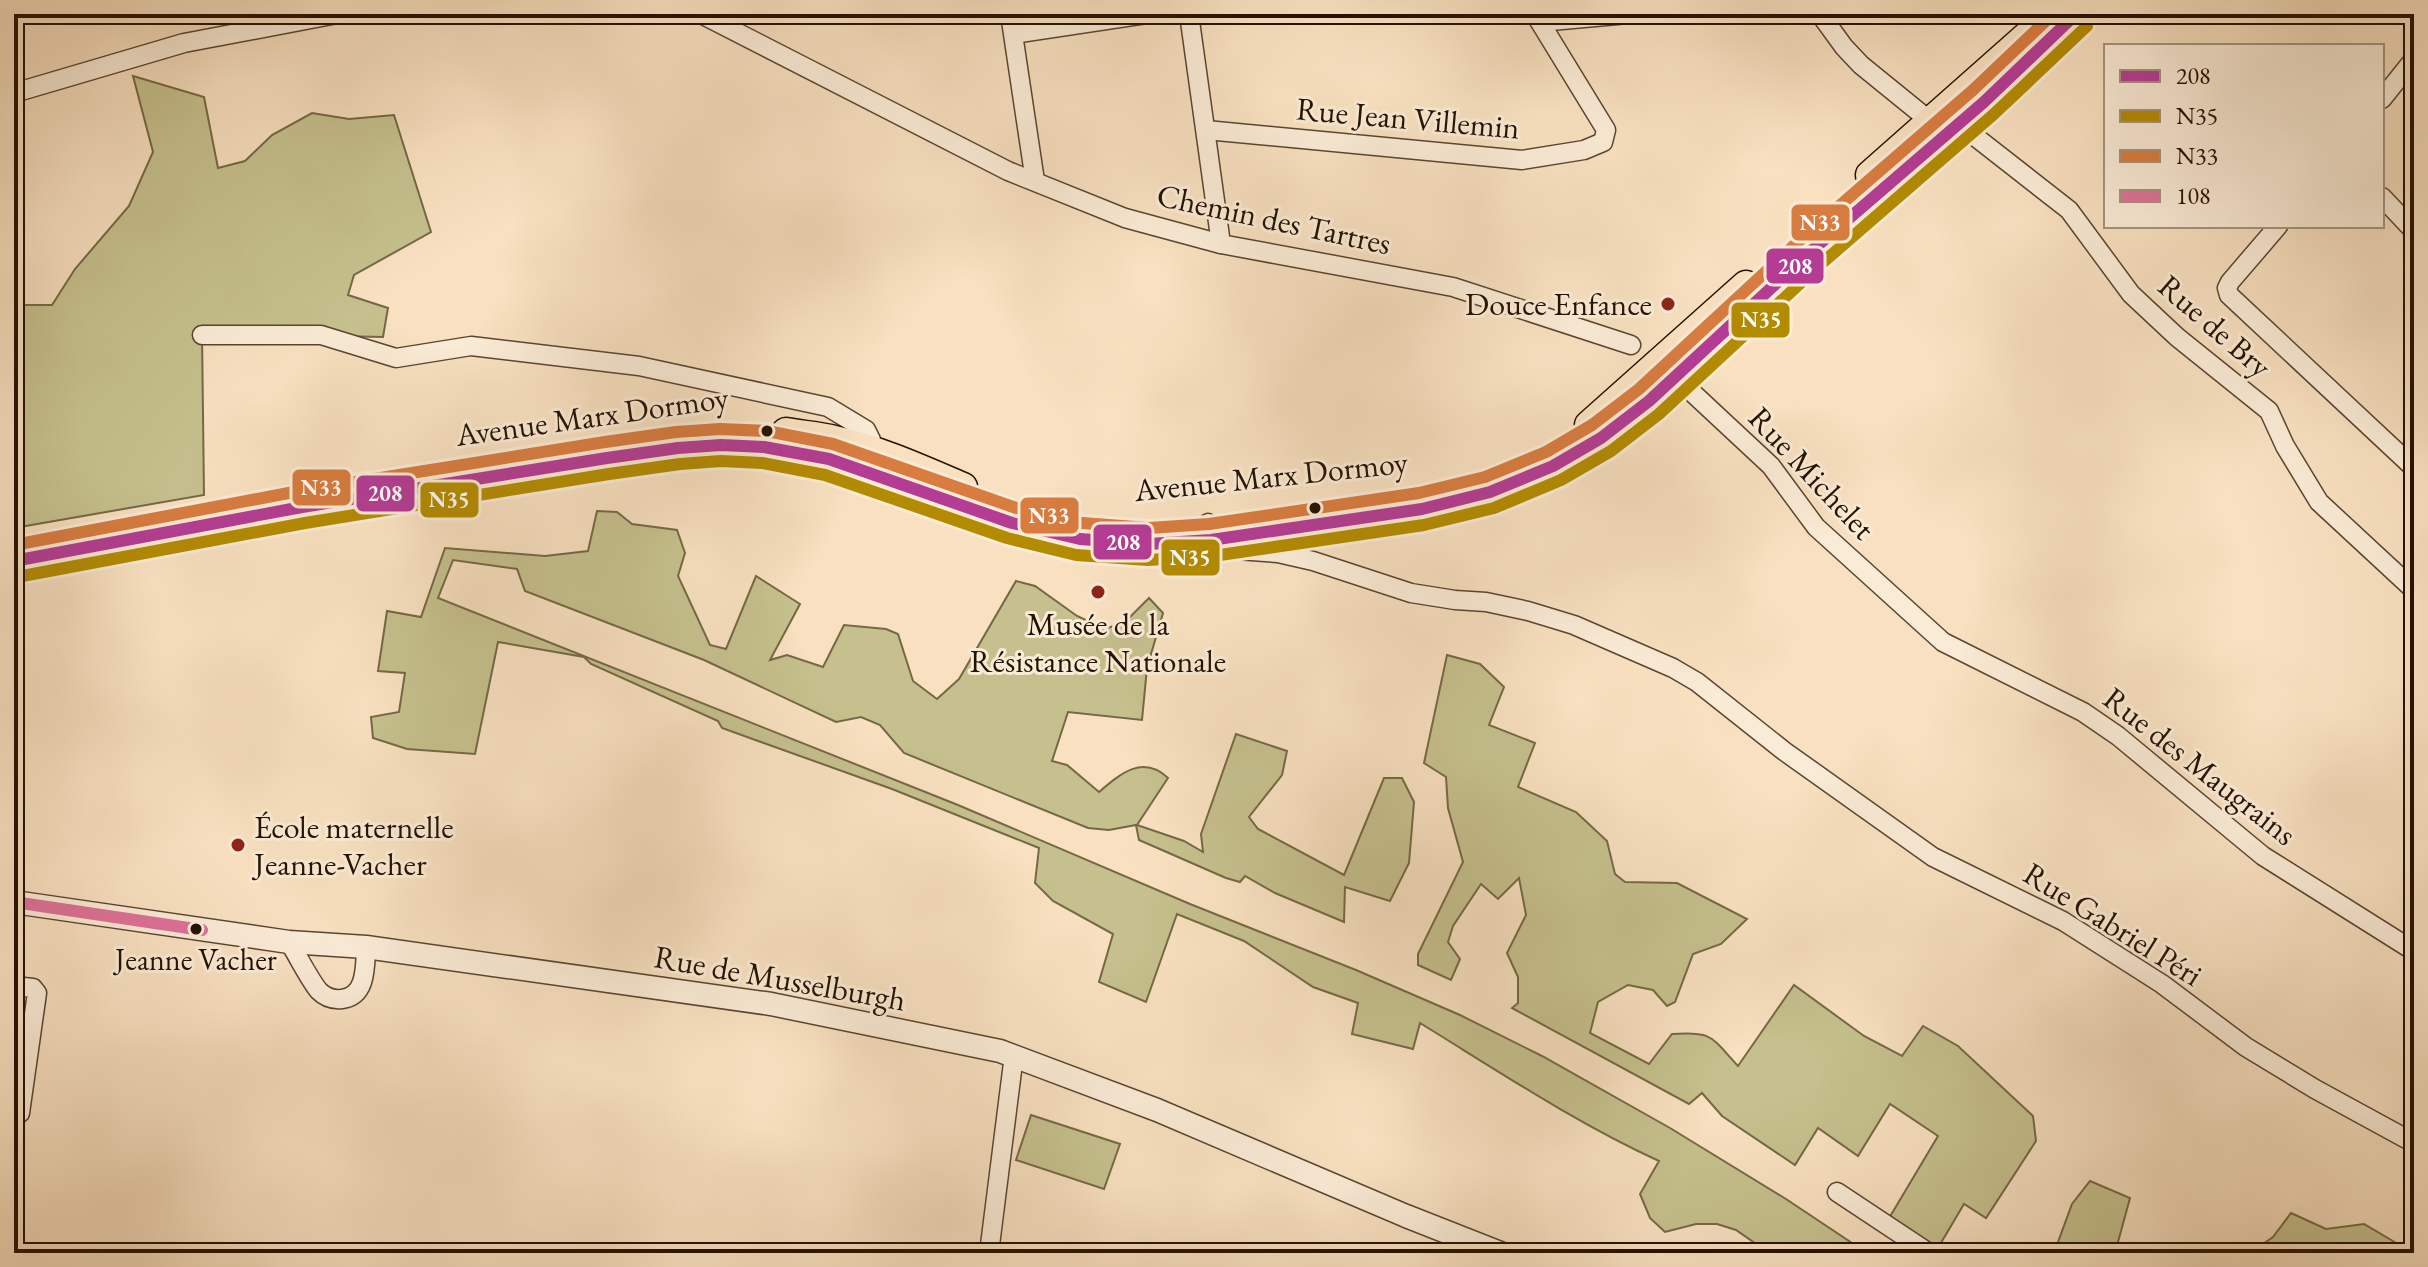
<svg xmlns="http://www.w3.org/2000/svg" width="2428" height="1267" font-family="'EB Garamond',serif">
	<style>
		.green { fill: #c5c08d; stroke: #756846; stroke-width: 2 }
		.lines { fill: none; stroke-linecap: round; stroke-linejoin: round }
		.minor-casing { stroke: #5a4530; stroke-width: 21 }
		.tertiary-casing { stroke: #5a4530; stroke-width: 25 }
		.primary-casing { stroke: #251100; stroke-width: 31 }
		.minor { stroke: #faebd6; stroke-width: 18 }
		.tertiary { stroke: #faebd6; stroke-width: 22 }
		.primary { stroke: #f8e0c0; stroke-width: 28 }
		.bus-1-casing { stroke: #faebd6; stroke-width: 18 }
		.bus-2-casing { stroke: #faebd6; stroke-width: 18 }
		.bus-3-casing { stroke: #faebd6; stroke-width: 18 }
		.bus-4-casing { stroke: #faebd6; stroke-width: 18 }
		.bus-1 { stroke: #b43c95; stroke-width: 12 }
		.bus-2 { stroke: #b38b01; stroke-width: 12 }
		.bus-3 { stroke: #d87c40; stroke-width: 12 }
		.bus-4 { stroke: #de7199; stroke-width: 12 }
		.poi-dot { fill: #8f2418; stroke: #faebd6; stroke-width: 3 }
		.bus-dot { fill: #251100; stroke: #faebd6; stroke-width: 3 }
		.labels { text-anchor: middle; stroke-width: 6; stroke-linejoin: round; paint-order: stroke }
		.bus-label { font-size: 30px; fill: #251100; stroke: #faebd6 }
		.street-label { font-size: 32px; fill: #251100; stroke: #faebd6 }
		.poi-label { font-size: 32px; fill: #251100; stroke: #faebd6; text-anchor: end }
		.line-badge { stroke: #faebd6; stroke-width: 3 }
		.badge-label { font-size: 22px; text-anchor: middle; font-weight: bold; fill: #fff }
	</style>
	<rect width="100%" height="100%" fill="#f8e0c0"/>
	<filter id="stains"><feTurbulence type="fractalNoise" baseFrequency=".0025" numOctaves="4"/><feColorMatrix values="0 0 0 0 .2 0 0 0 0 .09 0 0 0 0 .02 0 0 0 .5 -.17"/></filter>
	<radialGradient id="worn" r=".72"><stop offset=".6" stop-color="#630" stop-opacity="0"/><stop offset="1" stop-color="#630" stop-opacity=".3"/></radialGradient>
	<!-- green -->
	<g class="green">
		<path d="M133 76 204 97 218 168 245 161 272 135 312 113 349 119 394 115 431 232 354 275 348 295 388 308 383 337 202 333 204 495 14 528V305H52L75 269 129 206 153 152Z"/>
		<path d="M597 511 617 512 632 524 677 530 685 553 678 576 710 645 726 649 756 576 800 604 770 660 787 655 823 667 844 625 886 629 898 634 913 681 937 699 959 679 1016 581 1035 586 1077 616 1105 629 1125 622 1149 598 1163 613 1147 668 1142 720 1068 712 1052 761 1067 765 1099 792C1120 774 1143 754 1168 778L1137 825 1184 841 1203 852 1201 834 1236 734 1287 751 1282 775 1249 817 1258 829 1344 875 1384 778H1402L1414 802 1409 863 1390 901 1345 887 1344 922 1275 893 1245 876 1240 882 1226 878 1139 840 1136 825 1109 830 1088 828 904 753 880 725 861 717 836 722 704 660 525 591 517 569 453 560 438 598 958 805 1190 904 1356 970 1460 1015 1542 1056 1670 1128 1786 1199 1867 1253H1769L1736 1230 1717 1224H1696L1665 1232 1650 1218 1640 1194 1659 1161C1576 1123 1498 1071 1420 1023L1413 1049 1352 1034 1358 1003 1313 987 1244 941 1177 914 1146 1002 1099 982 1113 934 1053 901 1035 883 1039 848 892 789 722 728 718 721 591 664 584 657 498 642 475 754 407 749 373 738 371 717 399 712 405 673 378 671 387 611 421 617 445 548 545 556 588 551Z"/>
		<path d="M1447 655 1480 664 1504 687 1489 725 1535 743 1518 787 1576 812 1607 841 1615 874 1625 882 1677 883 1747 919 1721 944 1693 954 1675 1002 1667 1006 1653 990 1628 985 1598 1002 1590 1033 1649 1064 1672 1034C1713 1031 1711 1037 1738 1066L1794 985 1864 1036 1902 1056 1923 1026 1958 1046 2033 1116 2036 1141 1986 1218 1964 1204 1935 1253 1882 1230 1938 1136 1890 1104 1858 1156 1818 1128 1795 1165 1722 1116 1702 1093 1689 1104 1512 1008 1518 1003V977L1507 953 1526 915 1519 878 1498 899 1481 884 1453 926 1448 942 1460 959 1451 980 1418 965V954L1463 862 1448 808 1446 777 1424 763Z"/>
		<path d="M1031 1115 1120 1144 1104 1189 1016 1160Z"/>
		<path d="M2090 1181 2130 1198 2115 1253H2054L2072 1204Z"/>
		<path d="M2291 1213 2326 1229 2364 1224 2398 1244 2399 1253H2250L2273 1237Z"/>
	</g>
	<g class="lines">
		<defs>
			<g id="minor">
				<path d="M701 14 1008 171 1125 218 1221 244 1453 287 1631 345"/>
				<path d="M1010 14 1035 181"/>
				<path d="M1189 14 1221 244"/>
				<path d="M1820 14 1844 47 1861 65 1930 121 1959 124 2069 210 2131 294 2177 337 2269 411 2285 446 2319 502 2414 590"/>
				<path d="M1540 22 1628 14"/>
				<path d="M1014 34 1146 14"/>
				<path d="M14 93 184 43 337 14"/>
				<path d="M2382 99 2414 59"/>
				<path d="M1206 130 1522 160 1584 150 1603 142 1606 130 1535 14"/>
				<path d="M2382 197 2414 231"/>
				<path d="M2278 226 2230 282 2227 288 2229 295 2414 468"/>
				<path d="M202 335H321L396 358 471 346 639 366 828 407 866 430 871 440 866 457"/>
				<path d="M1668 370 1771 466 1816 527 1943 642 2083 712 2118 736 2263 856 2414 951"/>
				<path d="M1208 523 1211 540 1223 549 1278 553 1313 561 1411 593 1455 600 1486 602 1528 611 1574 625 1673 668 1697 682 1784 751 1933 857 2063 921 2162 984 2246 1047 2315 1089 2414 1143"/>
				<path d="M289 942C298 956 309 979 319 991 325 997 333 1000 342 999 367 996 365 966 366 947"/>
				<path d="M14 986 33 988 37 993 20 1113 14 1117"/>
				<path d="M1837 1192 1929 1253"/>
				<path d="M989 1253 1014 1055"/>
			</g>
			<path id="tertiary" d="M14 902 289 942 366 947 771 1004 1000 1051 1157 1110 1406 1216 1500 1253"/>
			<g id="primary">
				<path d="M1870 175 2027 36"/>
				<path d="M1589 425 1746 285"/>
				<path d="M786 432C802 435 819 436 835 440 879 450 921 469 963 487"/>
				<path d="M14 561 302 507 607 458 678 448 721 445 764 447 829 459 1012 523 1080 539 1149 544 1211 540 1422 509 1490 492 1553 466 1601 438 1649 401 1810 252 1984 102 2076 14"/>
			</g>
		</defs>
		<!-- minor casing -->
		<use href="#minor" class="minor-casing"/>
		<!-- tertiary casing -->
		<use href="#tertiary" class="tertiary-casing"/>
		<!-- primary casing -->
		<use href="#primary" class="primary-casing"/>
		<!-- minor -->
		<use href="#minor" class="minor"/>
		<!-- tertiary -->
		<use href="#tertiary" class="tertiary"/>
		<!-- primary -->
		<use href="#primary" class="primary"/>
		<defs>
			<path id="bus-1" d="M14 561 302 507 607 458 678 448 721 445 764 447 829 459 1012 523 1080 539 1149 544 1211 540 1422 509 1490 492 1553 466 1601 438 1649 401 1810 252 1984 102 2076 14"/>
			<path id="bus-2" d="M17 577 305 523 609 474 680 464 721 461 762 463 825 475 1007 538 1076 555 1148 560 1213 556 1424 525 1494 508 1561 480 1611 451 1659 414 1821 264 1994 114 2087 26"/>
			<path id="bus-3" d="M14 545 299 491 605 442 676 432 720 429 767 431 833 444 1016 508 1082 523 1149 528 1209 524 1419 493 1485 477 1546 452 1592 425 1639 389 1800 240 1973 90 2053 14"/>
			<path id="bus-4" d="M14 902 202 930"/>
		</defs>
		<!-- bus-1 casing -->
		<use href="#bus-1" class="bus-1-casing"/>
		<!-- bus-2 casing -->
		<use href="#bus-2" class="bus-2-casing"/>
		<!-- bus-3 casing -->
		<use href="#bus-3" class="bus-3-casing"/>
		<!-- bus-4 casing -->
		<use href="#bus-4" class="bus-4-casing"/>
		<!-- bus-1 -->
		<use href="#bus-1" class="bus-1"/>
		<!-- bus-2 -->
		<use href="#bus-2" class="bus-2"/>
		<!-- bus-3 -->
		<use href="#bus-3" class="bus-3"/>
		<!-- bus-4 -->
		<use href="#bus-4" class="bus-4"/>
	</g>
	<!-- markers -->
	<g class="poi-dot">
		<circle cx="1668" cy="304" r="8"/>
		<circle cx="1098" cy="592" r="8"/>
		<circle cx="238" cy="845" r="8"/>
	</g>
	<g class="bus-dot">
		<circle cx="767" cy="431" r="7"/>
		<circle cx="1315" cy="508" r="7"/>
		<circle cx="196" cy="929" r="7"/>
	</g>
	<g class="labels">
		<!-- bus labels -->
		<g class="bus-label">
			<text x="196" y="970">Jeanne Vacher</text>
		</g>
		<!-- street labels -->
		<g class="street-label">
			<text transform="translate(1408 118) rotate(5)" y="11">Rue Jean Villemin</text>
			<text transform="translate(1274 219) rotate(12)" y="11">Chemin des Tartres</text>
			<text transform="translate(2215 326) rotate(41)" y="11">Rue de Bry</text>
			<text transform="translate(592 416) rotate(-8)" y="11">Avenue Marx Dormoy</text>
			<text transform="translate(1812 473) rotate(47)" y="11">Rue Michelet</text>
			<text transform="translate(1271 476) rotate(-6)" y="11">Avenue Marx Dormoy</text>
			<text transform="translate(2200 766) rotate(38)" y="11">Rue des Maugrains</text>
			<text transform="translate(2113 924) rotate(32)" y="11">Rue Gabriel Péri</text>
			<text transform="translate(780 978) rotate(10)" y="11">Rue de Musselburgh</text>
		</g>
		<!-- poi labels -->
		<g class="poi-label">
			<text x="1652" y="315">Douce Enfance</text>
			<text x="1098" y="635" text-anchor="middle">Musée de la<tspan x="1098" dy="37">Résistance Nationale</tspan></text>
			<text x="254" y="838" text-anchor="start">École maternelle<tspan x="254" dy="37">Jeanne-Vacher</tspan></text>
		</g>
	</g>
	<g class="line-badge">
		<rect x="1790" y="203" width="61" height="39" rx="8" fill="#d87c40"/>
		<rect x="1765" y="247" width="60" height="38" rx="8" fill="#b43c95"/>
		<rect x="1730" y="301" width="61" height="38" rx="8" fill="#b38b01"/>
		<rect x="291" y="468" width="61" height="39" rx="8" fill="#d87c40"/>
		<rect x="355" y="474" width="61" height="39" rx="8" fill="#b43c95"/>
		<rect x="419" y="481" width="61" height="38" rx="8" fill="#b38b01"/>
		<rect x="1019" y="496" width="61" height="39" rx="8" fill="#d87c40"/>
		<rect x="1092" y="523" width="61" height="38" rx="8" fill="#b43c95"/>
		<rect x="1160" y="538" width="61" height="39" rx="8" fill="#b38b01"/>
	</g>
	<g class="badge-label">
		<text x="1820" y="230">N33</text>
		<text x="1795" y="274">208</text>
		<text x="1761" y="327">N35</text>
		<text x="321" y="495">N33</text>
		<text x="385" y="501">208</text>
		<text x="449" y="507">N35</text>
		<text x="1049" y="523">N33</text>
		<text x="1123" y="550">208</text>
		<text x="1190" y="565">N35</text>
	</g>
	<!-- margin -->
	<rect width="2428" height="1267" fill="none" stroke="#f8e0c0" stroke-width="48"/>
	<rect x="16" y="16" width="2396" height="1235" fill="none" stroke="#251100" stroke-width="4"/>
	<rect x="24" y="24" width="2380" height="1219" fill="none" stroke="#251100" stroke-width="2"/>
	<!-- legend -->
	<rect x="2104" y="44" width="280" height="184" fill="#faebd6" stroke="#a59480" stroke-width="2"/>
	<rect x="2120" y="70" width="40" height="12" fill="#b43c95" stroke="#a59480" stroke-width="2"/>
	<text x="2176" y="84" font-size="24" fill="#251100">208</text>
	<rect x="2120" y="110" width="40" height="12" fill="#b38b01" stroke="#a59480" stroke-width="2"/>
	<text x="2176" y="124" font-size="24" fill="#251100">N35</text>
	<rect x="2120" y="150" width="40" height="12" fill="#d87c40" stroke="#a59480" stroke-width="2"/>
	<text x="2176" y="164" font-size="24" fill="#251100">N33</text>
	<rect x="2120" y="190" width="40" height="12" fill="#de7199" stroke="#a59480" stroke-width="2"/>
	<text x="2176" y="204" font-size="24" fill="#251100">108</text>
	<rect width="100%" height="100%" filter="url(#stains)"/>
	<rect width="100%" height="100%" fill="url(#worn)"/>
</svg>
